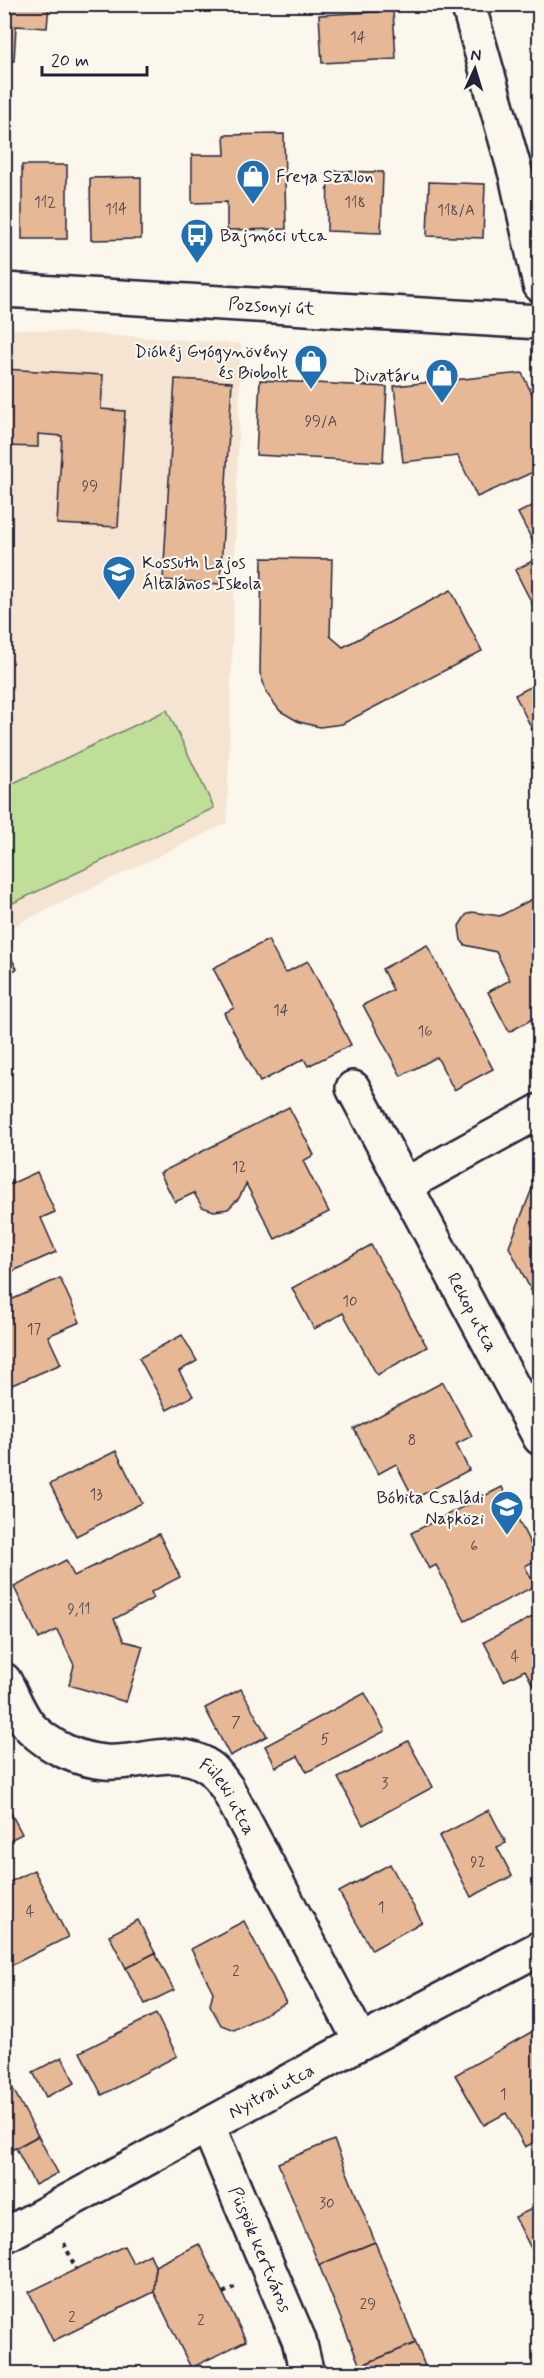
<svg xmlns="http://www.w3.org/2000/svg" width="544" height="2378" font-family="Mynerve,sans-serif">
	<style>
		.built { fill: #f5e4d2 }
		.green { fill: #bfdf99; stroke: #70806a; stroke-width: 1.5 }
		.building { fill: #e6b896; stroke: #22223b; stroke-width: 1.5 }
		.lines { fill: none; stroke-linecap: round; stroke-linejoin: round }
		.minor-casing { stroke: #22223b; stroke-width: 38 }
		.path { stroke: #22223b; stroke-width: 4; stroke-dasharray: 4.5 4.5; stroke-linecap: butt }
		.minor { stroke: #fbf7ec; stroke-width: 33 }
		.labels { text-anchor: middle; stroke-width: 4.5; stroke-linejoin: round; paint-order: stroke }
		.number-label { font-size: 15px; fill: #534852 }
		.poi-label { font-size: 18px; fill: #22223b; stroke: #fbf7ec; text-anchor: start }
		.street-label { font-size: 18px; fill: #22223b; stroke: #fbf7ec }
	</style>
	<rect width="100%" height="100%" fill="#fbf7ec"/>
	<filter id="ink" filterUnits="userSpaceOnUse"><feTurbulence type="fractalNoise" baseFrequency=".0167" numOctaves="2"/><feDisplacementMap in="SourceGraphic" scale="12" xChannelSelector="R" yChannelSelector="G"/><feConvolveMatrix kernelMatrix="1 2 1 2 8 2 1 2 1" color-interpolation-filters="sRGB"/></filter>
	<g filter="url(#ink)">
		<!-- built -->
		<path class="built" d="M5 328 241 344 227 823 5 930Z"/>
		<!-- green -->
		<path class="green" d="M167 710 214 808 13 903 5 885V787Z"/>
		<!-- building -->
		<g class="building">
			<path d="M4 4H49L47 28 16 26 14 61H4Z"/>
			<path d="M393 11 396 59 322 63 319 15Z"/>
			<path d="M284 134 286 229 227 230V202L192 203V155H225L224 135Z"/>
			<rect x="22" y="165" width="45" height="74"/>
			<path d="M328 171 383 172 381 233 327 231Z"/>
			<path d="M141 177V239L91 240 90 178Z"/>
			<path d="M429 182 485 184 483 238 427 236Z"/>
			<path d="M4 369 103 375 101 409 125 411 118 527 57 524 62 436 38 434V447L4 446Z"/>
			<path d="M522 373 540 411V469L477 497 458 456 403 462 394 386Z"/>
			<path d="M175 379 232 382 220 584 163 580Z"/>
			<path d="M260 380 387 387 383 462 256 455Z"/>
			<path d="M540 502V555L518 513Z"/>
			<path d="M540 557V619L515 570Z"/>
			<path d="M262 558 332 559 330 636 343 647 451 590 482 651 342 724 320 727 299 722 280 711 267 694 260 673Z"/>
			<path d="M540 682V736L536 737 515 695Z"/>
			<path d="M538 896 540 1015 509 1032 488 992 510 980 496 952 465 945 461 940 459 926 466 915 472 912 500 916Z"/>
			<path d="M268 940 285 973 308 961 351 1045 308 1066 304 1059 260 1082 224 1013 234 1008 213 968Z"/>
			<path d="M4 944 17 969 4 975Z"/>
			<path d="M427 945 493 1069 454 1090 437 1057 401 1076 363 1005 393 990 382 969Z"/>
			<path d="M289 1107 314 1155 303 1161 329 1212 275 1239 246 1184 239 1198 228 1209 214 1211 202 1207 194 1193 175 1202 160 1173Z"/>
			<path d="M37 1172 55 1212 41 1218 56 1252 4 1275V1187Z"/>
			<path d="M540 1179V1305L539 1306 509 1247 535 1181Z"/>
			<path d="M371 1245 427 1347 377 1375 343 1313 314 1329 292 1288Z"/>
			<path d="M60 1278 80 1322 48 1336 61 1364 12 1385 4 1368V1303Z"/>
			<path d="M182 1335 197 1361 179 1371 193 1396 167 1410 139 1358Z"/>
			<path d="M443 1382 472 1436 456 1444 469 1470 414 1499 396 1464 378 1474 354 1429Z"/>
			<path d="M116 1451 142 1503 76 1536 50 1484Z"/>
			<path d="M502 1487 538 1559 525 1566 535 1586 465 1621 436 1565 429 1569 411 1533Z"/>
			<path d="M159 1534 180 1577 151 1592 154 1598 114 1619 124 1641 143 1646 126 1702 69 1685 74 1665 57 1630 39 1639 14 1587 66 1560 74 1576Z"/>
			<path d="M540 1613V1699L525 1670 504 1681 484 1642Z"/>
			<path d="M241 1689 267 1736 230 1756 205 1708Z"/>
			<path d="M365 1693 385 1731 307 1772 298 1756 276 1767 265 1746Z"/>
			<path d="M408 1741 433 1787 363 1825 338 1778Z"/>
			<path d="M4 1800 22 1834 4 1843Z"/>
			<path d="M489 1810 506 1843 497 1847 512 1876 471 1897 439 1836Z"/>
			<path d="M390 1864 422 1922 372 1950 339 1892Z"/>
			<path d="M34 1870 68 1937 4 1969V1885Z"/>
			<path d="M138 1920 155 1953 126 1968 109 1935Z"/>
			<path d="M244 1921 286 2003 234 2030 221 2025 210 2005 213 1992 191 1949Z"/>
			<path d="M155 1953 174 1990 145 2004 126 1968Z"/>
			<path d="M156 2014 177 2056 102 2095 80 2052Z"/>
			<path d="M540 2027V2139L525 2147 506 2113 484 2125 455 2075Z"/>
			<path d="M62 2057 75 2083 46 2097 33 2072Z"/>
			<path d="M11 2085 38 2136 4 2154V2089Z"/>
			<path d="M38 2136 58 2173 35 2185 16 2148Z"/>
			<path d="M334 2140 375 2242 319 2265 278 2163Z"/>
			<path d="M540 2205V2266L515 2217Z"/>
			<path d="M375 2242 416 2343 360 2366 319 2265Z"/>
			<path d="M199 2244 246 2341 191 2368 154 2292 155 2266Z"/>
			<path d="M124 2246 133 2263 150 2254 155 2266 154 2292 53 2341 29 2292Z"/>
			<path d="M416 2343 428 2374H364L360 2366Z"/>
		</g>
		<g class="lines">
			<defs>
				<g id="minor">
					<path d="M468 4 516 175 540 285"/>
					<path id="s1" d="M4 290 540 322"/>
					<path id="s2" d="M353 1088 540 1438"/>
					<path d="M405 1185 540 1111"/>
					<path id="s3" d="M4 1680C12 1694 20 1716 31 1728 50 1747 78 1760 105 1762 138 1765 178 1744 209 1767 216 1771 221 1781 227 1788L361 2042"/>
					<path id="s4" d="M208 2126 299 2340 307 2374"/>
					<path id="s5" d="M4 2236 361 2042 540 1948"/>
				</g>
			</defs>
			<!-- minor casing -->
			<use href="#minor" class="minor-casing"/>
			<!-- path -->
			<g class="path">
				<path d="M64 2243 76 2269"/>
				<path d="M223 2293 238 2285"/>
			</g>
			<!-- minor -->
			<use href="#minor" class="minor"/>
		</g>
	</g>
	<!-- icons -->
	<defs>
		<symbol id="shop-pin" viewBox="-11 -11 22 30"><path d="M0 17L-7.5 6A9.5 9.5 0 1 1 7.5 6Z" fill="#1f6fb2" stroke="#fbf7ec"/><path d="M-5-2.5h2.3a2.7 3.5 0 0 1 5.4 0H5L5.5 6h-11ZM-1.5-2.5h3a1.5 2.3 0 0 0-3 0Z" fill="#fff"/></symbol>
		<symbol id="bus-pin" viewBox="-11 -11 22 30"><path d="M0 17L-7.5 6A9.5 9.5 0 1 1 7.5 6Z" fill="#1f6fb2" stroke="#fbf7ec"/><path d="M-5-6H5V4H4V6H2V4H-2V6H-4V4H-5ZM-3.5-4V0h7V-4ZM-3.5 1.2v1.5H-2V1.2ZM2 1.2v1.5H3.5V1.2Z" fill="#fff"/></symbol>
		<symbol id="school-pin" viewBox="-11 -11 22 30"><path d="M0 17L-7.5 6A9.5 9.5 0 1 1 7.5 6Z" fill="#1f6fb2" stroke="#fbf7ec"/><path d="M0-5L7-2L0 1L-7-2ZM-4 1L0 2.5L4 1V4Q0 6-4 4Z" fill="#fff"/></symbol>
	</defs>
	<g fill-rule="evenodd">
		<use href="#shop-pin" x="234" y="157" width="38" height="52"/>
		<use href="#bus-pin" x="178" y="216" width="38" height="52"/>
		<use href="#shop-pin" x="292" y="342" width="38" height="52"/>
		<use href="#shop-pin" x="423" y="356" width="38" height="52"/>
		<use href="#school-pin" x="100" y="553" width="38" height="52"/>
		<use href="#school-pin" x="488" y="1488" width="38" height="52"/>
	</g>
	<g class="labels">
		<!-- number labels -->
		<g class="number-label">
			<text x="358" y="42">14</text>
			<text x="45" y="207">112</text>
			<text x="355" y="207">118</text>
			<text x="116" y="214">114</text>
			<text x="456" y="215">118/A</text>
			<text x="321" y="426">99/A</text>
			<text x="90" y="491">99</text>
			<text x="281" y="1015">14</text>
			<text x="425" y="1036">16</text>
			<text x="239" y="1172">12</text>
			<text x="350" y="1306">10</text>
			<text x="34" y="1334">17</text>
			<text x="412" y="1445">8</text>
			<text x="96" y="1499">13</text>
			<text x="474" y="1551">6</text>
			<text x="79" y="1614">9,11</text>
			<text x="515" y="1661">4</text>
			<text x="236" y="1727">7</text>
			<text x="325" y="1744">5</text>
			<text x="385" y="1788">3</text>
			<text x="478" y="1867">92</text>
			<text x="381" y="1912">1</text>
			<text x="30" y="1916">4</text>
			<text x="236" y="1976">2</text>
			<text x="503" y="2099">1</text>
			<text x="327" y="2208">30</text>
			<text x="368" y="2309">29</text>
			<text x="72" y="2322">2</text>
			<text x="201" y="2325">2</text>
		</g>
		<!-- poi labels -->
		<g class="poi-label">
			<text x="276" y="182">Freya Szalon</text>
			<text x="220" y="241">Bajmóci utca</text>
			<text x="288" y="357" text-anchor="end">Dióhéj Gyógynövény<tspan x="288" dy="21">és Biobolt</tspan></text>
			<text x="419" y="381" text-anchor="end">Divatáru</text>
			<text x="142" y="568">Kossuth Lajos<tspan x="142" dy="21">Általános Iskola</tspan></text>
			<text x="484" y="1503" text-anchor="end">Bóbita Családi<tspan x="484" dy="21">Napközi</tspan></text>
		</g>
		<!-- street labels -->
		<g class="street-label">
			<text dy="6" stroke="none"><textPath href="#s1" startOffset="268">Pozsonyi út</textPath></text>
			<text dy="6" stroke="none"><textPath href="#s2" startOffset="254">Rekop utca</textPath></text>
			<text dy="6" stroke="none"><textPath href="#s3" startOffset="280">Füleki utca</textPath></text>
			<text dy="6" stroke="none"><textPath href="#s5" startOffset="304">Nyitrai utca</textPath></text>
			<text dy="6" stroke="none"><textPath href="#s4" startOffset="134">Püspök kertváros</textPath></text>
		</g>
	</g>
	<!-- margin -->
	<rect width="544" height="2378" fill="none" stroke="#fbf7ec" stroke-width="24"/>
	<rect x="12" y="12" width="520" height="2354" fill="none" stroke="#22223b" stroke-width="2" filter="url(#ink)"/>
	<!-- north arrow -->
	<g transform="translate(475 69) rotate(4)" stroke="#fbf7ec" stroke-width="4.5" paint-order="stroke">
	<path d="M0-4.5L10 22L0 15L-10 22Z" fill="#22223b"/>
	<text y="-9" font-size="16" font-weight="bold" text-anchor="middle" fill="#22223b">N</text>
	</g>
	<!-- scale -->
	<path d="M42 66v9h105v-9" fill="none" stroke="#22223b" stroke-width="3"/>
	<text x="51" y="66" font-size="18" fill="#22223b" stroke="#fbf7ec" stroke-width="4.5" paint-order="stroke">20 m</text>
</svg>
